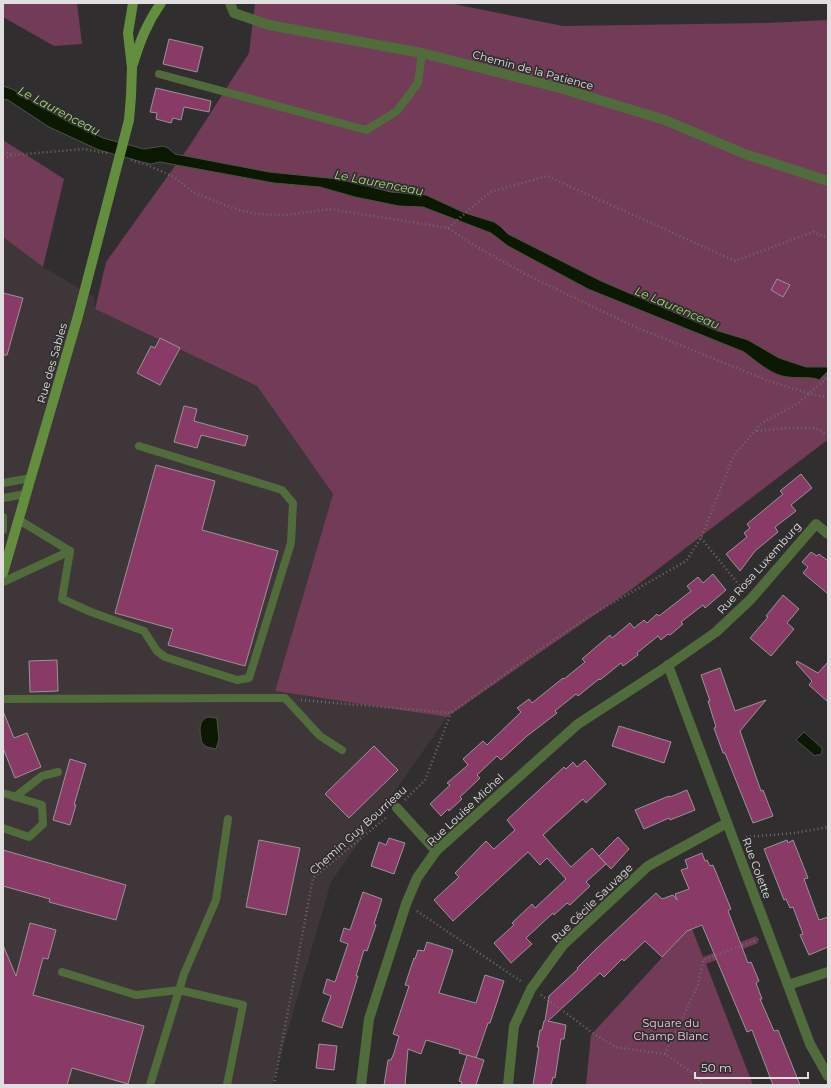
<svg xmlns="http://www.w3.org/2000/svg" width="831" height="1088" font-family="Montserrat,sans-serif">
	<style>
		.built { fill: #3f363a }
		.green { fill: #723b58 }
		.water { fill: #0b1802; stroke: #4b5344 }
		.building { fill: #893a66; stroke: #989496 }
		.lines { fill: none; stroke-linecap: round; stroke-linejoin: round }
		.path { stroke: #6d6b6c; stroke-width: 2.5; stroke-dasharray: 1 3; stroke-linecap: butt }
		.service { stroke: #506c3b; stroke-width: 8 }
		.minor { stroke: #506c3b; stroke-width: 10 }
		.secondary { stroke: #628e3d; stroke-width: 10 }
		.labels { text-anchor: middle; stroke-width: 3.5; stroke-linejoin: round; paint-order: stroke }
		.street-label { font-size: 11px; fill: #e0dedf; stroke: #312e2f }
		.park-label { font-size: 11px; fill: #f4c6db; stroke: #312e2f }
		.water-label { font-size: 12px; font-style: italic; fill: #a1dc73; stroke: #312e2f }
	</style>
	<rect width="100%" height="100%" fill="#312e2f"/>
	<!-- built -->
	<path class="built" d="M3 237 43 267 94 297 95 309 257 386 333 494 275 691 447 717 331 882 272 1085H3Z"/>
	<!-- green -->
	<g class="green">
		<path d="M3 3H77L82 44 54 46 3 17Z"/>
		<path d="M255 3H449L563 26 766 23 828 20V442L826 441 632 589 447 717 275 691 333 494 257 386 95 309 106 262 190 145 249 53Z"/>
		<path d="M3 140 64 179 43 267 3 237Z"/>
		<path d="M691 926 703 957 756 936 758 943 706 964 753 1085H586L591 1035Z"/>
	</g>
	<!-- water -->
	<g class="water">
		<path d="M3 86 12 89 70 123 89 131 103 138 144 149 163 146 168 148 175 154 269 172 338 179 391 192 426 195 465 213 494 222 500 226 508 234 601 281 715 330 748 340 779 358 806 367H828V371L819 380C814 376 792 379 782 376 768 372 756 361 744 352L588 289 508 246 491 233 423 207 399 206 355 197 320 187 274 183 160 162 151 164 142 162 99 150 49 127 8 100 3 99Z"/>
		<path d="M208 717 216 718 217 720 219 739 216 749 207 747 202 743C200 733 197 721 208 717Z"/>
		<path d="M804 732 822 748V752L820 755H816L815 756 796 740Z"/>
	</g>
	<!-- building -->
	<g class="building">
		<path d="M169 39 203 47 197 72 163 64Z"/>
		<path d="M156 88 211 101 209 112 184 107 181 120 173 118 171 123 156 119 157 113 150 112Z"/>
		<path d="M777 279 790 285 783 297 771 290Z"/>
		<path d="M3 293 23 298 7 355H3Z"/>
		<path d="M160 338 180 348 160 385 137 373 151 346 155 348Z"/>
		<path d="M184 406 197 409 194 421 248 436 245 446 201 435 197 448 174 442Z"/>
		<path d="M156 465 215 481 202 530 278 551 245 666 168 645 173 629 115 613Z"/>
		<path d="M801 474 812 488 791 505 796 511 775 527 778 532 755 551 740 571 726 554 747 537 744 533 750 528 747 524 783 494 780 491Z"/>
		<path d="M811 552 817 556 819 554 828 561V594L803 573 808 567 802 562Z"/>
		<path d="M713 574 726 590 705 608 703 605 681 622 683 624 670 635 668 634 661 640 658 636 637 653 638 655 623 666 621 663 600 680 599 679 578 696 576 694 555 711 557 713 527 736 501 760 497 756 477 775 480 778 460 797 462 799 449 811 448 809 441 816 430 804 450 785 447 783 468 765 463 759 483 741 487 745 521 712 517 708 529 699 532 703 563 678 564 679 585 662 582 659 610 635 612 638 630 623 634 628 644 620 647 623 657 614 659 616 691 591 687 586 698 577 703 583Z"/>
		<path d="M783 595 799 609 787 623 794 629 771 656 750 638 768 617 766 616Z"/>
		<path d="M57 660 58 691 30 692 29 661Z"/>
		<path d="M797 661 818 673 828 662V702L809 685 812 681 796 663Z"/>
		<path d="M720 668 735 711 766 700 740 731 761 791 763 790 773 816 753 823 725 753H723L714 728 716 727 708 701H710L701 675Z"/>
		<path d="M3 711 14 738 27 733 41 767 15 778 3 748Z"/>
		<path d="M619 726 671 742 664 763 612 746Z"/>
		<path d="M374 746 398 770 349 818 325 794Z"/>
		<path d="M70 759 86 764 74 805H76L70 825 53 820Z"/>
		<path d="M585 760 606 784 586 803 583 799 543 835 571 867 592 848 606 864 586 882 590 886 570 905 567 903 554 915 553 913 526 938 532 944 511 963 494 943 514 925 512 923 532 904 535 908 566 879 547 858 540 865 528 852 453 921 434 900 459 877 455 873 486 841 494 849 515 830 507 820 525 803 564 767 566 769 573 762 577 767Z"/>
		<path d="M687 790 695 810 670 820 669 818 644 829 635 810 669 796 670 797Z"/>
		<path d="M618 837 629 849 611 869 599 856Z"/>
		<path d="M389 838 405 843 394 874 371 866 379 842 386 845Z"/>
		<path d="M259 840 300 848 286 915 246 907Z"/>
		<path d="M787 840 788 843 793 840 808 878 804 879 819 920 828 917V947L809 955 800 935 803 934 793 907 790 908 786 899 784 900 764 849Z"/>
		<path d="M3 850 126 885 116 920 49 902 50 899 3 886Z"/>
		<path d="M702 853 705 861 707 860 710 866 713 865 731 909 728 911 740 942 748 963 751 962 759 981 756 983 762 999H760L774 1031 778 1030 800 1085H773L752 1030 747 1032 702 925 687 931 662 957 645 941 624 961 622 959 604 977 600 973 548 1021 566 1025 564 1039H561L555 1078 553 1077 551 1085H533L539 1047H537L540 1030H542L544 1021H545L549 996 578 969 577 968 596 949 656 893 662 899 673 895 677 900 675 894 689 889 681 870 688 868 685 860Z"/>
		<path d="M363 892 382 899 374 924 376 925 367 951 364 950 356 976H358L342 1028 322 1021 331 996 323 993 327 979 335 982 348 944 340 941 344 928 350 930Z"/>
		<path d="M30 923 56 930 48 959 43 958 33 995 144 1026 128 1084 72 1068 67 1085H3V945L16 976Z"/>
		<path d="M427 942 453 950 439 993 476 1003 485 975 504 981 490 1023H488L476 1058 459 1053 460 1050 426 1040 421 1054 408 1049 405 1085H384L388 1060H391L394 1053 399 1036 393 1034 409 986 405 985 414 958 415 959 418 950 424 951Z"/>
		<path d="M319 1044 337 1046 334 1070 316 1068Z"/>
		<path d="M467 1055 484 1060 476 1085H461L462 1082 459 1081Z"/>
	</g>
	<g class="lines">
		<!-- path -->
		<g class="path">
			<path d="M3 151 14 155"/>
			<path d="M3 158 14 155 83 149 107 153"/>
			<path d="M131 160 147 165 174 177 193 192 235 209 256 214 286 215 329 209 448 228 474 245 523 273 631 325 766 380 810 394 828 397"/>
			<path d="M448 228 490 192 547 176 735 261 813 232 828 238"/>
			<path d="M757 431 787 428H816L828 435"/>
			<path d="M701 538 744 591"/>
			<path d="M301 700 451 713 527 658 588 617 686 561 701 538 734 455 762 423 797 404 828 377"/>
			<path d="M405 800 425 780 451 713"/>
			<path d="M746 837 795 833 828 827"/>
			<path d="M417 911 522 982"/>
			<path d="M541 995 593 1033 615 1047 665 1054 697 1076 702 1085"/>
			<path d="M665 1054 698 985 703 960 759 939"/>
			<path d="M274 1085 313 878 388 816"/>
		</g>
		<!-- service -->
		<g class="service">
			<path d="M159 74 366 130 397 111 418 83 422 53"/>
			<path d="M3 483 31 478"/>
			<path d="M3 498 26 494"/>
			<path d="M3 517V530"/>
			<path d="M19 520 70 551"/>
			<path d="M70 551 62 599 91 612 144 631 157 651 165 657 237 680 249 678 291 543 293 503 282 490 139 446"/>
			<path d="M3 582 70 551"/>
			<path d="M3 699 285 698 320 736 342 750"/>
			<path d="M3 793 42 805 43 824 29 837 3 828"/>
			<path d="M15 797 42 776 58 772"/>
			<path d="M62 972 136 995 179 990 243 1005 227 1085"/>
			<path d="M150 1085 184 974 216 900 228 819"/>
		</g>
		<!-- minor -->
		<g class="minor">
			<path d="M230 3 234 13 269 25 422 53 560 88 665 120 745 154 828 181"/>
			<path d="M668 665 810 1044 828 1076"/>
			<path d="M397 808 436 851"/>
			<path d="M788 985 828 972"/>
			<path d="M361 1085 369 1019 406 904 417 878 436 851 578 724 660 671 716 632 751 599 816 524 828 534"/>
			<path d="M508 1085 514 1026 531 989 563 945 648 866 727 823"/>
		</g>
		<!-- secondary -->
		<g class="secondary">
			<path d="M133 64C140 41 147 23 161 3"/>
			<path d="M3 573 78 316 129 120 131 96 132 68 128 33 133 3"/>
		</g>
	</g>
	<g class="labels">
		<!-- street labels -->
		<g class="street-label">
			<text transform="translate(533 70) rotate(15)" y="4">Chemin de la Patience</text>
			<text transform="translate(52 363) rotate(-74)" y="4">Rue des Sables</text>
			<text transform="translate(759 568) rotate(-48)" y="4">Rue Rosa Luxemburg</text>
			<text transform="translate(465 810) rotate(-43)" y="4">Rue Louise Michel</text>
			<text transform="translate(358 830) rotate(-42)" y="4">Chemin Guy Bourrieau</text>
			<text transform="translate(757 868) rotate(70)" y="4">Rue Colette</text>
			<text transform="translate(592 903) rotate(-44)" y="4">Rue Cécile Sauvage</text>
		</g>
		<!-- park labels -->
		<g class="park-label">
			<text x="671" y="1027">Square du<tspan x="671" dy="13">Champ Blanc</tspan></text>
		</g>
		<!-- water labels -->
		<g class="water-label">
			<text transform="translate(59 111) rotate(28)" y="4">Le Laurenceau</text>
			<text transform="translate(379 183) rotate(11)" y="4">Le Laurenceau</text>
			<text transform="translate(677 308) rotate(23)" y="4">Le Laurenceau</text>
		</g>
	</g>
	<!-- border -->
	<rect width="831" height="1088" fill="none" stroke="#e0dedf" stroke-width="8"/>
	<!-- scale -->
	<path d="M695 1072v6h113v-6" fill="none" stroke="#e0dedf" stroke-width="2"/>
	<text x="701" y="1072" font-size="12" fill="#e0dedf" stroke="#312e2f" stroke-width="3" paint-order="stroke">50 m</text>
</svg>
